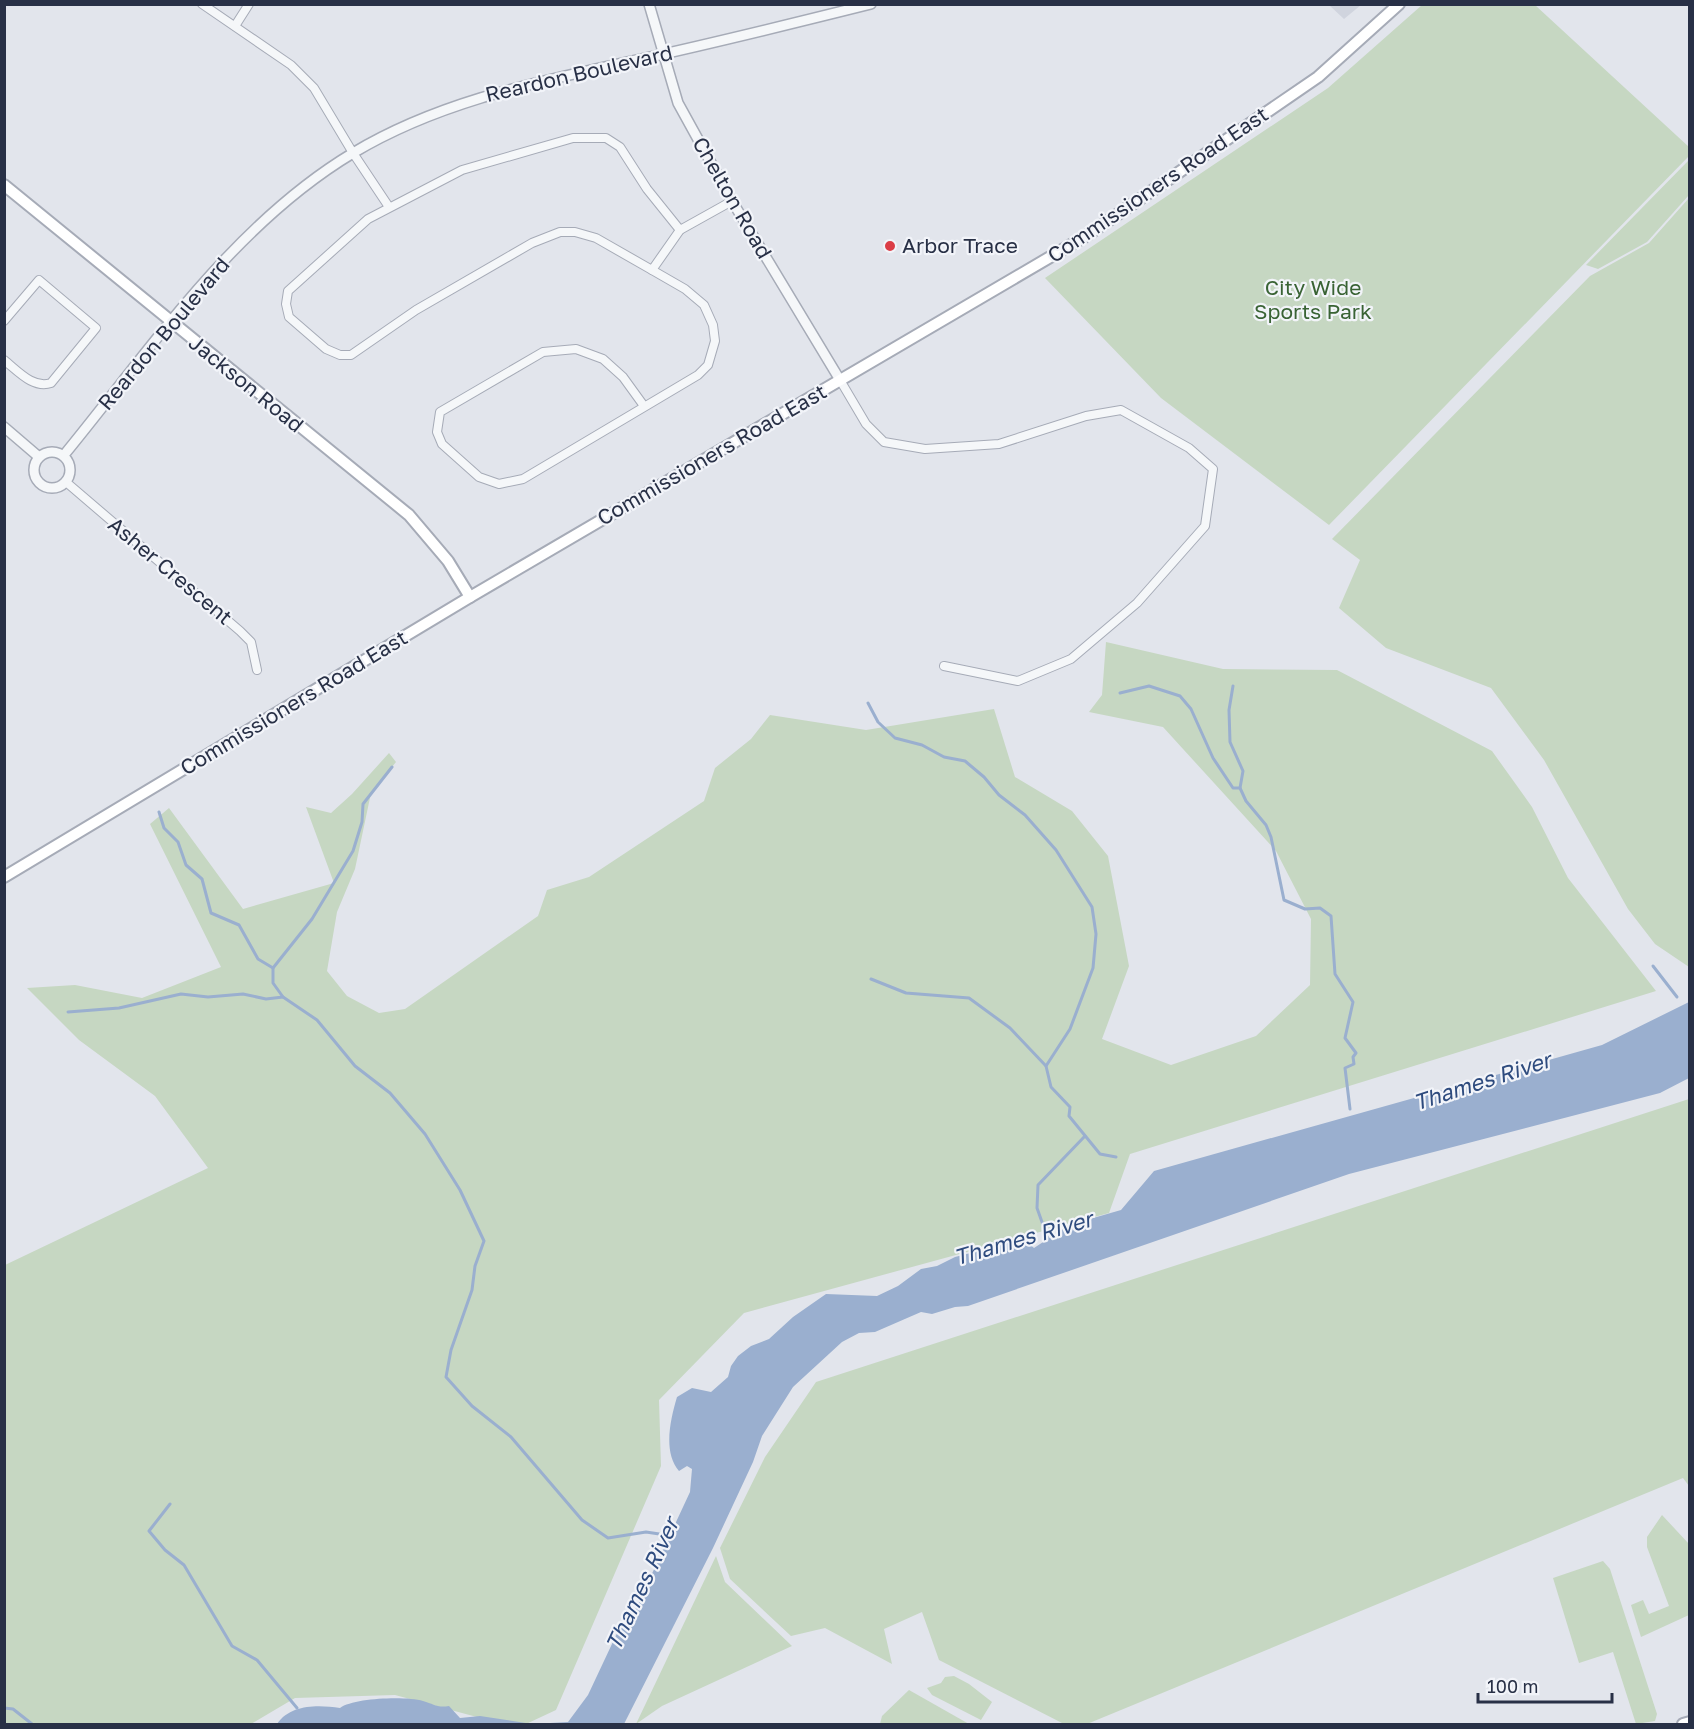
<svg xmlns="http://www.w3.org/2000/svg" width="1694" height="1729" font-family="'Golos Text',sans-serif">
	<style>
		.built { fill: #d0d4de }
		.green { fill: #c6d7c2 }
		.water { fill: #9aafcf }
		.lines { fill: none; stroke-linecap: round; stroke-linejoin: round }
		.stream { stroke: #9aafcf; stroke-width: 3 }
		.minor-casing { stroke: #a6abb7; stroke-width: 10 }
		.tertiary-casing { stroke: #a6abb7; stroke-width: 12 }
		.secondary-casing { stroke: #a6abb7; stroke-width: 14 }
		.minor { stroke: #f5f7f9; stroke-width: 8 }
		.tertiary { stroke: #f5f7f9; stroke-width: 9 }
		.secondary { stroke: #fff; stroke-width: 10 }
		.poi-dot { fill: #db3d46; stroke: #f2f4f9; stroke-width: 2 }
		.labels { text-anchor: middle; stroke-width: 4.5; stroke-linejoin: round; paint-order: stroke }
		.street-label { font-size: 21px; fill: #283046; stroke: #f2f4f9 }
		.poi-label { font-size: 21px; fill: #283046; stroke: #f2f4f9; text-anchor: start }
		.park-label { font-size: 21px; fill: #396334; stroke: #f2f4f9 }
		.water-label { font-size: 22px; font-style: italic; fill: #2e4b7e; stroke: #f2f4f9 }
	</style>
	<rect width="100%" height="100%" fill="#e2e5ec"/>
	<!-- built -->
	<path class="built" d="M1329 5H1361L1344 19Z"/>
	<!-- green -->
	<g class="green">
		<path d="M1422 5H1535L1689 147V156L1329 525 1161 398 1045 278 1328 88Z"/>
		<path d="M1689 160V195L1647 242 1598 269 1586 265Z"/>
		<path d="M1689 198V967L1655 944 1628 909 1544 760 1491 688 1386 648 1339 608 1360 560 1332 539 1590 276 1649 243Z"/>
		<path d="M1106 642 1223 669 1337 670 1492 751 1532 807 1568 878 1656 991 1130 1154 1109 1213 744 1313 659 1400 661 1466 556 1710 526 1724H503L395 1695 295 1698 251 1724H5V1265L208 1168 155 1096 79 1040 27 988 75 985 142 998 221 967 150 824 169 808 243 909 334 883 306 807 331 813 352 794 389 753 396 762 371 793 355 869 337 912 327 971 347 996 379 1013 405 1009 538 916 547 890 589 877 704 801 715 768 751 739 770 715 866 730 994 709 1015 777 1072 811 1108 856 1129 966 1102 1039 1171 1065 1256 1036 1310 985 1311 919 1276 851 1163 727 1089 712 1102 695Z"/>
		<path d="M1689 1099V1486L1683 1478 1087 1724H1064L939 1660 922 1612 884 1629 892 1664 825 1628 791 1636 730 1579 720 1548 765 1457 816 1382Z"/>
		<path d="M1662 1515 1689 1544V1615L1641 1637 1631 1605 1643 1600 1649 1614 1669 1606 1647 1547V1537Z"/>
		<path d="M716 1556 725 1582 792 1646 662 1706 636 1724Z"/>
		<path d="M1603 1561 1610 1569 1657 1714 1655 1721 1636 1724 1613 1652 1579 1663 1553 1578Z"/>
		<path d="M954 1676 969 1684 992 1702 981 1720 932 1695 927 1688 941 1683 945 1677Z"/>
		<path d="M909 1690 969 1724H880L882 1716Z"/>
	</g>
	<!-- water -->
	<path class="water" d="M1689 1002V1078L1660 1093 1349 1174 968 1306 955 1307 932 1314 921 1312 875 1332 859 1333 842 1342 793 1387 762 1436 753 1462 713 1548 624 1724H277C291 1704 318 1705 340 1708 354 1698 405 1696 423 1701 434 1704 437 1708 449 1706L460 1718 480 1716 532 1724 568 1722 588 1695 619 1629 636 1608 690 1492 692 1469 687 1466 679 1471C663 1452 670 1421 677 1397L692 1388 711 1392 728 1377 731 1366 738 1356 751 1346 769 1339 793 1317 826 1294 877 1296 898 1286 921 1269 937 1266 955 1257 994 1247 1018 1235 1034 1248 1069 1225 1121 1210 1154 1171 1602 1045Z"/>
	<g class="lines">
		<!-- stream -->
		<g class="stream">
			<path d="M1233 686 1229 710 1230 742 1243 771 1240 788 1246 801 1266 825 1271 837 1284 900 1305 909 1320 908 1331 916 1335 974 1353 1002 1345 1038 1356 1053 1353 1057 1354 1064 1345 1068 1350 1109"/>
			<path d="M1120 693 1149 686 1180 696 1191 709 1213 758 1233 788H1240"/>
			<path d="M868 703 878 722 895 738 922 745 944 757 965 761 984 777 999 795 1025 815 1056 850 1092 907 1096 934 1093 968 1070 1029 1046 1066 1051 1087 1070 1107 1069 1116 1100 1154 1116 1157"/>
			<path d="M392 767 363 804 362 822 353 851 312 919 273 968V983L283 997 317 1020 355 1066 390 1093 425 1134 460 1190 484 1241 475 1266 472 1290 451 1350 446 1377 472 1406 511 1437 582 1520 608 1538 646 1532 666 1535"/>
			<path d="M159 812 164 828 178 842 186 865 202 879 211 913 239 925 258 959 273 968"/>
			<path d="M1653 966 1677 997"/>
			<path d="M871 979 906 993 969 998 1010 1028 1046 1066"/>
			<path d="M68 1012 119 1008 181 994 208 997 243 994 266 999 283 997"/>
			<path d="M1048 1239 1037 1208 1038 1185 1085 1136"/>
			<path d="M170 1504 149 1531 165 1550 184 1565 232 1646 257 1660 297 1708"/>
			<path d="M4 1708 13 1709 32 1724"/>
		</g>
		<defs>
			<g id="minor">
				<path d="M202 4 291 65 314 88 353 153 389 207"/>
				<path d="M235 26 249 4"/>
				<path d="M652 270 680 230 732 201"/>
				<path d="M4 321 39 280 96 328 51 383C33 389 18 371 4 360"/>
				<path d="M840 380 866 424 884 442 925 449 999 444 1086 416 1121 410 1189 448 1213 469 1205 526 1137 603 1071 659 1018 681 944 666"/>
				<path d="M644 406 623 377 603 359 576 349 543 352 440 412 437 432 442 444 479 477 499 484 523 479 698 375 708 365 715 341 713 325 704 305 685 289 652 270 596 238 575 232H560L532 243 416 310 351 355H340L326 349 289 317 286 304 288 291 368 219 462 170 573 138H606L620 147 647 189 680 230"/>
				<path d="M66 482 240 631 251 642 257 670"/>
			</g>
			<g id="tertiary">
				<path d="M649 4 678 103 732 201 840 380"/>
				<path d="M4 427 39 457"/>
				<circle cx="52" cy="470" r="18"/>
				<path d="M64 455C151 349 233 225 353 153 441 100 542 81 641 59 718 42 795 23 871 4"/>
			</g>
			<g id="secondary">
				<path d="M4 185 409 515 448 561 470 597"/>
				<path d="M4 877 470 597 1086 236 1318 77 1399 4"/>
				<path d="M1683 1724 1690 1722"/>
			</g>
		</defs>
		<!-- minor casing -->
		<use href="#minor" class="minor-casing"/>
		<!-- tertiary casing -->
		<use href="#tertiary" class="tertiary-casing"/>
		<!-- secondary casing -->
		<use href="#secondary" class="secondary-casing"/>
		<!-- minor -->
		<use href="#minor" class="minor"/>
		<!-- tertiary -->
		<use href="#tertiary" class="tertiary"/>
		<!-- secondary -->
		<use href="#secondary" class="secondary"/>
	</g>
	<!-- markers -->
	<circle class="poi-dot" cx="890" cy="246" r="6"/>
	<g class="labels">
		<!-- street labels -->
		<g class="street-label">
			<text transform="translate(579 74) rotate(-13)" y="7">Reardon Boulevard</text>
			<text transform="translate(1158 185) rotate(-34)" y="7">Commissioners Road East</text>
			<text transform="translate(732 198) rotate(60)" y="7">Chelton Road</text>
			<text transform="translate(164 334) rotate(-50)" y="7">Reardon Boulevard</text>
			<text transform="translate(246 384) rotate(39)" y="7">Jackson Road</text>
			<text transform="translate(712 455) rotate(-30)" y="7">Commissioners Road East</text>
			<text transform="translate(170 571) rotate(40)" y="7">Asher Crescent</text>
			<text transform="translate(294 703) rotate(-31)" y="7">Commissioners Road East</text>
		</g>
		<!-- poi labels -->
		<g class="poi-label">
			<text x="902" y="253">Arbor Trace</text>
		</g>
		<!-- park labels -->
		<g class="park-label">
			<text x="1313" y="295">City Wide<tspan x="1313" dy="24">Sports Park</tspan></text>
		</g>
		<!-- water labels -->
		<g class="water-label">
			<text transform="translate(1482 1081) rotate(-18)" y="8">Thames River</text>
			<text transform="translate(1023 1238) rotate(-16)" y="8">Thames River</text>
			<text transform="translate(642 1584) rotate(-65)" y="8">Thames River</text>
		</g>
	</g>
	<!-- border -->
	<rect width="1694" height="1729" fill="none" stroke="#283046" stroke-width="12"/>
	<!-- scale -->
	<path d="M1478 1693v9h134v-9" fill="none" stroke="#283046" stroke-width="3"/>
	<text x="1487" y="1693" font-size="18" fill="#283046" stroke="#f2f4f9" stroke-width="4.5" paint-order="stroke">100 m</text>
</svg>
